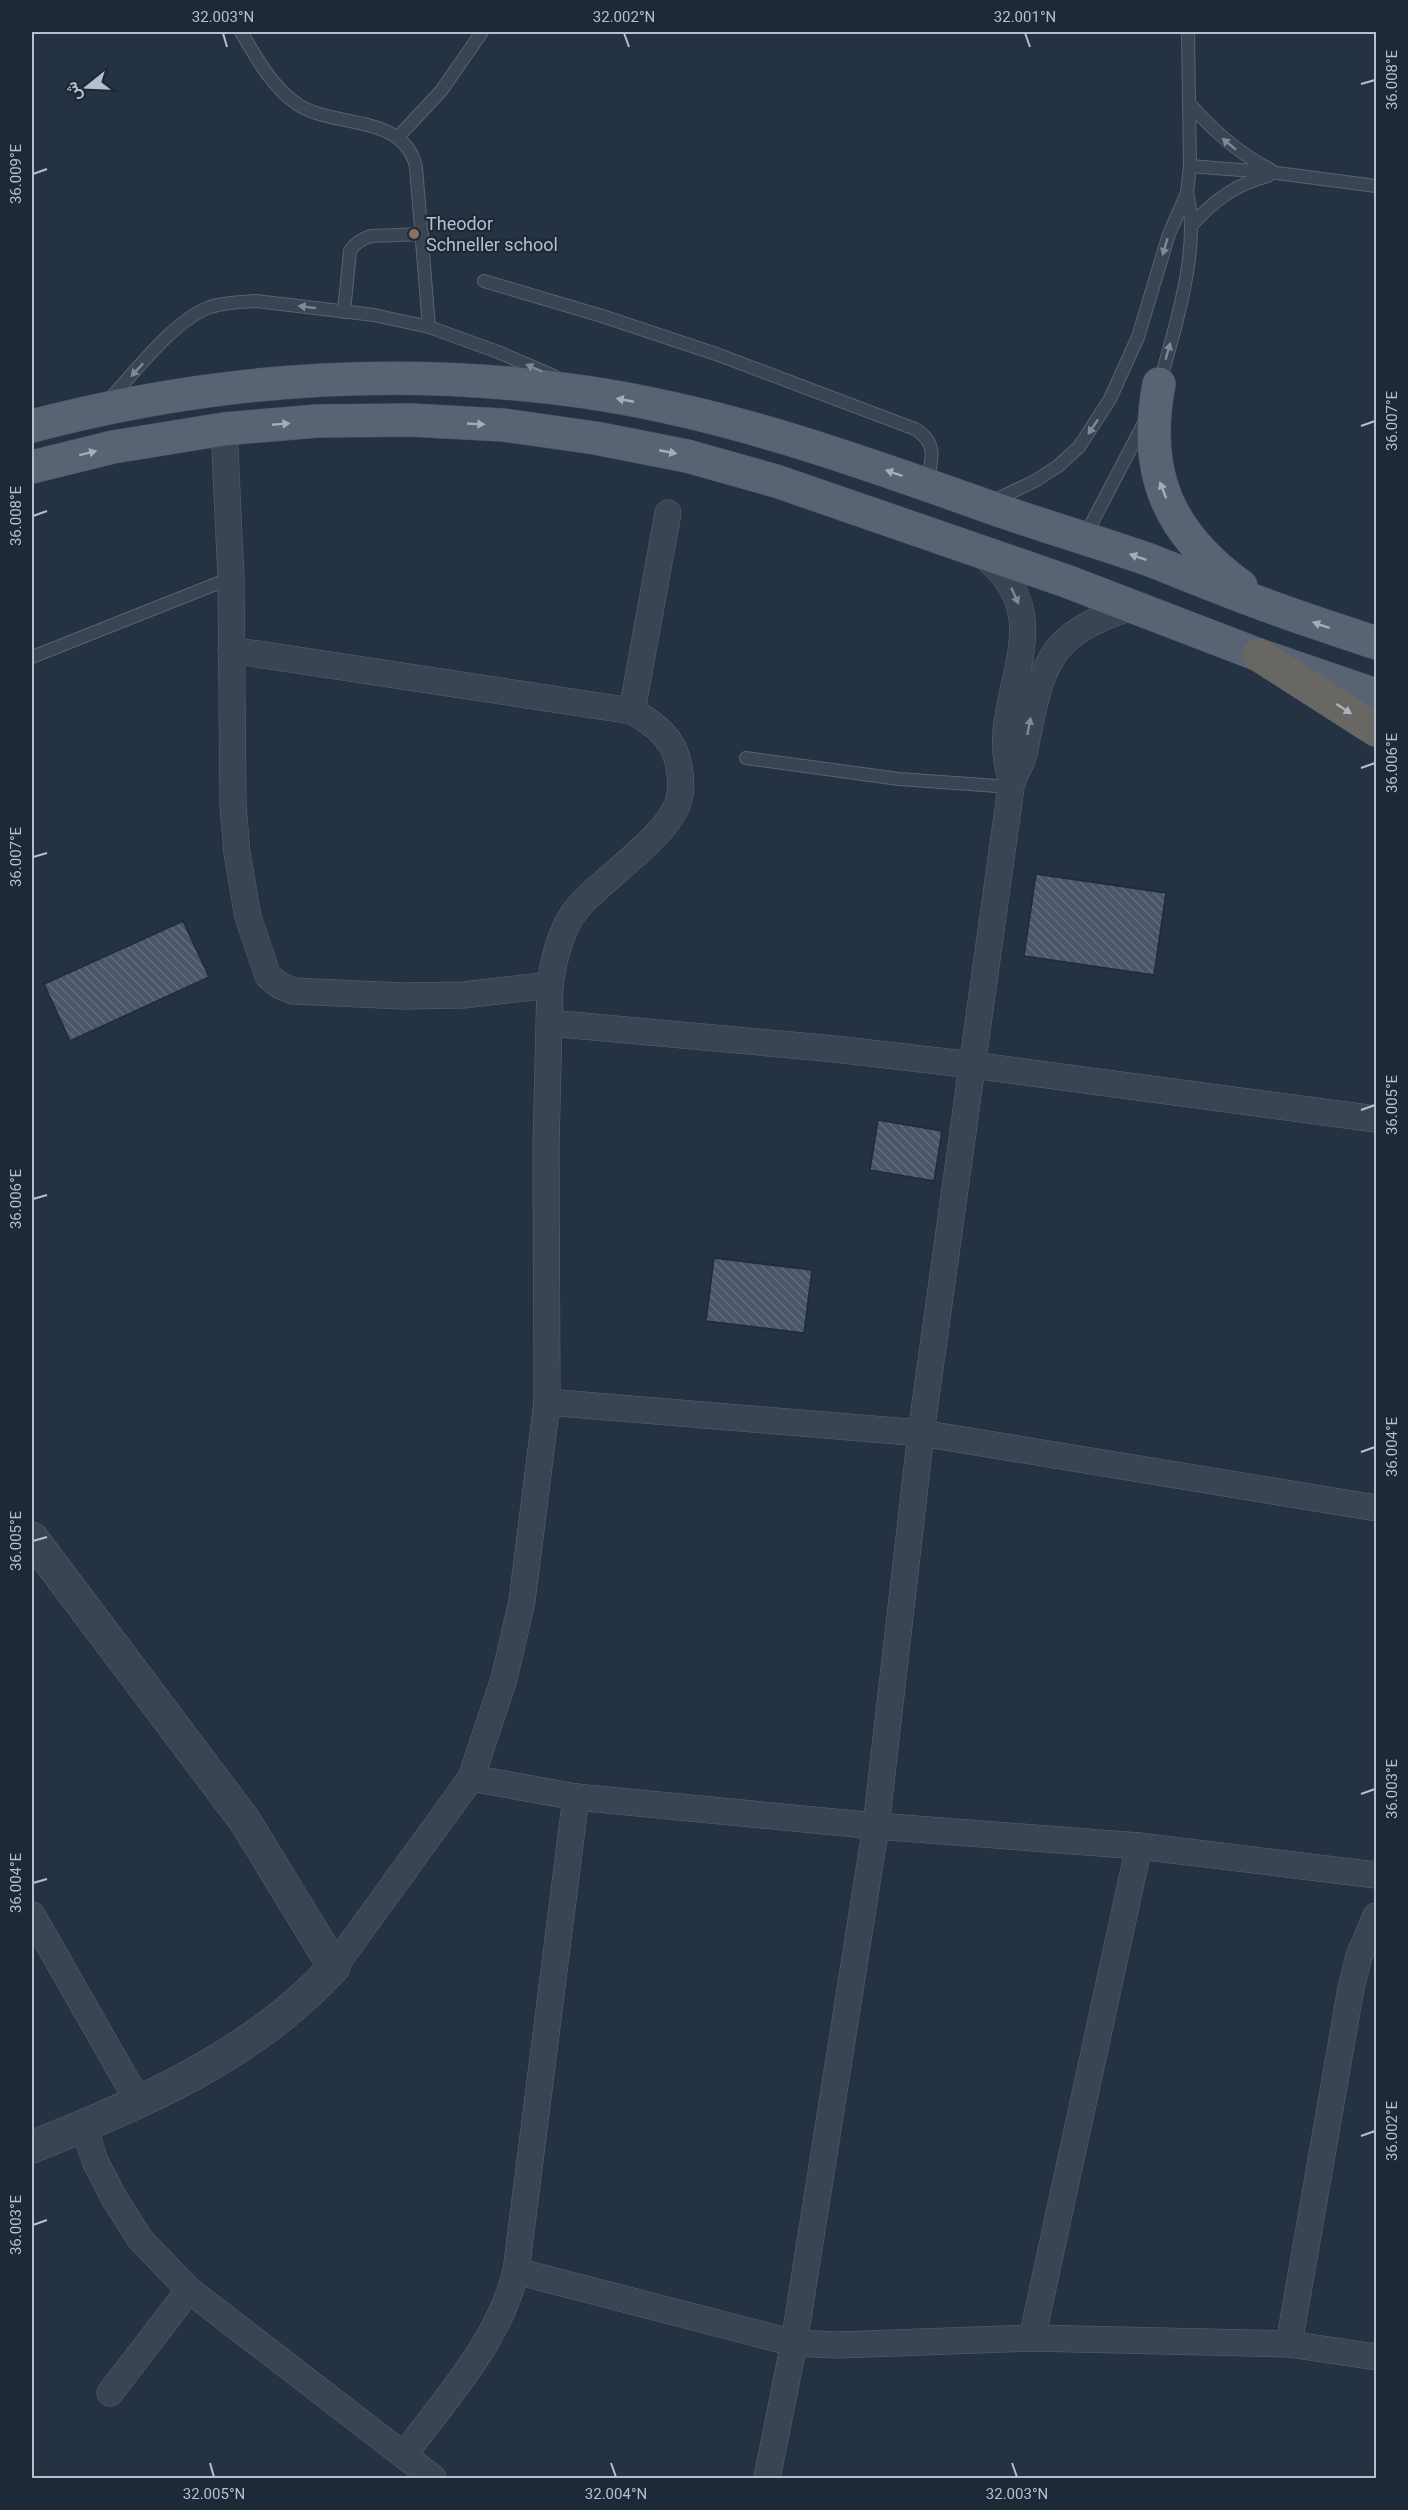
<svg xmlns="http://www.w3.org/2000/svg" width="1408" height="2510" font-family="Roboto,Vazirmatn,sans-serif">
	<style>
		.building { fill: url(#building-back-hatch); stroke: #202b3a; stroke-width: 1.5 }
		.lines { fill: none; stroke-linecap: round; stroke-linejoin: round }
		.service-casing { stroke: #586270; stroke-width: 14 }
		.minor-casing { stroke: #586270; stroke-width: 27 }
		.tertiary-casing { stroke: #586270; stroke-width: 33 }
		.primary-casing { stroke: #434d5c; stroke-width: 34 }
		.trunk-casing { stroke: #444f5d; stroke-width: 34 }
		.service { stroke: #3a4453; stroke-width: 12 }
		.minor { stroke: #3a4453; stroke-width: 26 }
		.tertiary { stroke: #3a4453; stroke-width: 32 }
		.primary { stroke: #586373; stroke-width: 33 }
		.trunk { stroke: #686764; stroke-width: 33 }
		.oneway { fill: #7f8896 }
		.oneway2 { fill: #a4adbb }
		.oneway3 { fill: #abb2bd }
		.ticks { fill: none; stroke: #b7bfcd; stroke-width: 2 }
		.education-dot { fill: #8d6e63; stroke: #1e2938; stroke-width: 2 }
		.labels { text-anchor: middle; stroke-width: 4.5; stroke-linejoin: round; paint-order: stroke }
		.poi-label { font-size: 18px; fill: #b7bfcd; stroke: #1e2938; text-anchor: start }
		.neatline { fill: none; stroke: #b7bfcd; stroke-width: 2 }
		.ticks-label { font-size: 15px; text-anchor: middle; fill: #b7bfcd }
	</style>
	<defs>
		<pattern id="building-back-hatch" width="6" height="6" patternUnits="userSpaceOnUse" patternTransform="scale(1.5)"><rect width="6" height="6" fill="#49566a"/><path d="M-1 5l2 2M0 0l6 6M5-1l2 2" fill="none" stroke="#616c7e"/></pattern>
	</defs>
	<rect width="100%" height="100%" fill="#253243"/>
	<!-- building -->
	<g class="building">
		<path d="M1036 874 1166 893 1154 975 1024 956Z"/>
		<path d="M183 921 209 977 70 1041 44 984Z"/>
		<path d="M878 1120 942 1131 934 1181 870 1170Z"/>
		<path d="M714 1258 812 1270 804 1333 706 1321Z"/>
	</g>
	<g class="lines">
		<defs>
			<g id="service">
				<path d="M241 32C257 58 271 86 297 104 334 129 404 113 416 167L429 327"/>
				<path d="M1189 103C1213 131 1238 153 1271 170"/>
				<path d="M398 137 441 91 482 32"/>
				<path d="M1190 166 1277 173 1376 186"/>
				<path d="M1192 225C1213 201 1236 184 1268 176"/>
				<path d="M484 281 602 316 719 355 915 429C938 442 932 461 927 483"/>
				<path d="M344 312 350 251C355 243 361 239 371 236L422 234"/>
				<path d="M1160 382C1175 328 1201 247 1187 193"/>
				<path d="M108 401C135 372 174 320 210 307 225 302 241 302 256 301L374 315 429 327 498 352 554 376"/>
				<path d="M993 501 1035 481 1058 466 1079 447 1110 399 1138 337 1169 234 1187 193 1190 166 1188 32"/>
				<path d="M1085 536 1144 423"/>
				<path d="M32 657 231 578"/>
				<path d="M746 758 899 779 1011 787"/>
			</g>
			<g id="minor">
				<path d="M224 429 231 578 233 805 237 853 248 917 268 976 279 985 293 991 403 996 463 995 550 985"/>
				<path d="M980 553C1072 622 982 699 1012 781"/>
				<path d="M231 650 632 711C655 724 675 739 679 767 681 778 682 789 679 799 670 835 606 876 580 905 561 926 554 957 550 985L546 1146 547 1402 522 1601 504 1679 471 1778 334 1967"/>
				<path d="M632 711 668 513"/>
				<path d="M550 1023 835 1049 973 1065 1376 1119"/>
				<path d="M547 1402 921 1433 1376 1508"/>
				<path d="M471 1778 576 1797 876 1826 1139 1846 1376 1875"/>
				<path d="M32 1915 138 2101"/>
				<path d="M84 2126 95 2161 114 2198 140 2239 189 2290 433 2478"/>
				<path d="M516 2271 794 2343 838 2345 1032 2338 1289 2344 1376 2357"/>
				<path d="M1032 2338 1139 1846"/>
				<path d="M1289 2344 1351 1988 1359 1956 1376 1916"/>
				<path d="M110 2393 189 2290"/>
				<path d="M404 2455C446 2397 499 2342 516 2271L576 1797"/>
				<path d="M767 2478 794 2343 876 1826 921 1433 1011 787C1013 775 1022 765 1024 753 1042 669 1042 635 1132 607"/>
			</g>
			<path id="tertiary" d="M32 1538 245 1821 334 1967C252 2057 141 2103 32 2147"/>
			<g id="primary">
				<path d="M1159 384C1142 473 1168 533 1241 586"/>
				<path d="M32 426C215 378 397 365 585 392 722 412 852 458 981 504 1036 524 1092 540 1147 559 1188 575 1229 592 1271 607 1306 620 1341 631 1376 643"/>
				<path d="M32 467 113 447 224 429 317 421 410 420 503 425 595 438 687 456 776 481 1066 581 1259 655 1376 695"/>
			</g>
			<path id="trunk" d="M1259 655 1376 730"/>
		</defs>
		<!-- service casing -->
		<use href="#service" class="service-casing"/>
		<!-- minor casing -->
		<use href="#minor" class="minor-casing"/>
		<!-- tertiary casing -->
		<use href="#tertiary" class="tertiary-casing"/>
		<!-- primary casing -->
		<use href="#primary" class="primary-casing"/>
		<!-- trunk casing -->
		<use href="#trunk" class="trunk-casing"/>
		<!-- service -->
		<use href="#service" class="service"/>
		<!-- minor -->
		<use href="#minor" class="minor"/>
		<!-- tertiary -->
		<use href="#tertiary" class="tertiary"/>
		<!-- primary -->
		<use href="#primary" class="primary"/>
		<!-- trunk -->
		<use href="#trunk" class="trunk"/>
	</g>
	<!-- one-way arrows -->
	<defs><path id="oneway-solid" d="M-6-.8H1V-3.2L6.5 0L1 3.2V.8H-6Z" transform="scale(1.5)"/></defs>
	<g class="oneway">
		<use href="#oneway-solid" transform="translate(1229 144) rotate(-141)"/>
		<use href="#oneway-solid" transform="translate(1165 247) rotate(106)"/>
		<use href="#oneway-solid" transform="translate(307 307) rotate(-173)"/>
		<use href="#oneway-solid" transform="translate(1168 351) rotate(-74)"/>
		<use href="#oneway-solid" transform="translate(534 368) rotate(-156)"/>
		<use href="#oneway-solid" transform="translate(137 370) rotate(133)"/>
		<use href="#oneway-solid" transform="translate(1093 427) rotate(124)"/>
		<use href="#oneway-solid" transform="translate(1015 596) rotate(66)"/>
		<use href="#oneway-solid" transform="translate(1029 726) rotate(-80)"/>
	</g>
	<g class="oneway2">
		<use href="#oneway-solid" transform="translate(625 400) rotate(-169)"/>
		<use href="#oneway-solid" transform="translate(281 424) rotate(-5)"/>
		<use href="#oneway-solid" transform="translate(476 424) rotate(3)"/>
		<use href="#oneway-solid" transform="translate(668 452) rotate(11)"/>
		<use href="#oneway-solid" transform="translate(88 453) rotate(-14)"/>
		<use href="#oneway-solid" transform="translate(894 473) rotate(-161)"/>
		<use href="#oneway-solid" transform="translate(1163 490) rotate(-111)"/>
		<use href="#oneway-solid" transform="translate(1138 557) rotate(-161)"/>
		<use href="#oneway-solid" transform="translate(1321 625) rotate(-161)"/>
	</g>
	<use class="oneway3" href="#oneway-solid" transform="translate(1344 709) rotate(33)"/>
	<!-- ticks -->
	<path class="ticks" d="M223 33 227 47M624 33 629 47M1025 33 1030 47M1361 84 1375 80M33 174 47 169M1361 426 1375 421M33 516 47 511M1361 768 1375 763M33 857 47 853M1361 1110 1375 1105M33 1199 47 1195M1361 1452 1375 1447M33 1541 47 1537M1361 1794 1375 1789M33 1883 47 1879M1361 2136 1375 2131M33 2225 47 2220M210 2463 214 2477M611 2463 616 2477M1012 2463 1017 2477"/>
	<!-- markers -->
	<circle class="education-dot" cx="414" cy="234" r="6"/>
	<g class="labels">
		<!-- poi labels -->
		<g class="poi-label">
			<text x="426" y="230">Theodor<tspan x="426" dy="21">Schneller school</tspan></text>
		</g>
	</g>
	<!-- border -->
	<rect width="1408" height="2510" fill="none" stroke="#1e2938" stroke-width="66"/>
	<!-- north arrow -->
	<g transform="translate(87 87) rotate(252)" stroke="#1e2938" stroke-width="4.5" paint-order="stroke">
	<path d="M0-4.5L10 22L0 15L-10 22Z" fill="#b7bfcd"/>
	<text y="-9" font-size="16" font-weight="bold" text-anchor="middle" fill="#b7bfcd">ش</text>
	</g>
	<rect x="33" y="33" width="1342" height="2444" class="neatline"/>
	<g class="ticks-label">
		<text x="223" y="22">32.003°N</text>
		<text x="624" y="22">32.002°N</text>
		<text x="1025" y="22">32.001°N</text>
		<text transform="translate(1392 80) rotate(-90)" y="5">36.008°E</text>
		<text transform="translate(16 174) rotate(-90)" y="5">36.009°E</text>
		<text transform="translate(1392 421) rotate(-90)" y="5">36.007°E</text>
		<text transform="translate(16 516) rotate(-90)" y="5">36.008°E</text>
		<text transform="translate(1392 763) rotate(-90)" y="5">36.006°E</text>
		<text transform="translate(16 857) rotate(-90)" y="5">36.007°E</text>
		<text transform="translate(1392 1105) rotate(-90)" y="5">36.005°E</text>
		<text transform="translate(16 1199) rotate(-90)" y="5">36.006°E</text>
		<text transform="translate(1392 1447) rotate(-90)" y="5">36.004°E</text>
		<text transform="translate(16 1541) rotate(-90)" y="5">36.005°E</text>
		<text transform="translate(1392 1789) rotate(-90)" y="5">36.003°E</text>
		<text transform="translate(16 1883) rotate(-90)" y="5">36.004°E</text>
		<text transform="translate(1392 2131) rotate(-90)" y="5">36.002°E</text>
		<text transform="translate(16 2225) rotate(-90)" y="5">36.003°E</text>
		<text x="214" y="2499">32.005°N</text>
		<text x="616" y="2499">32.004°N</text>
		<text x="1017" y="2499">32.003°N</text>
	</g>
</svg>
